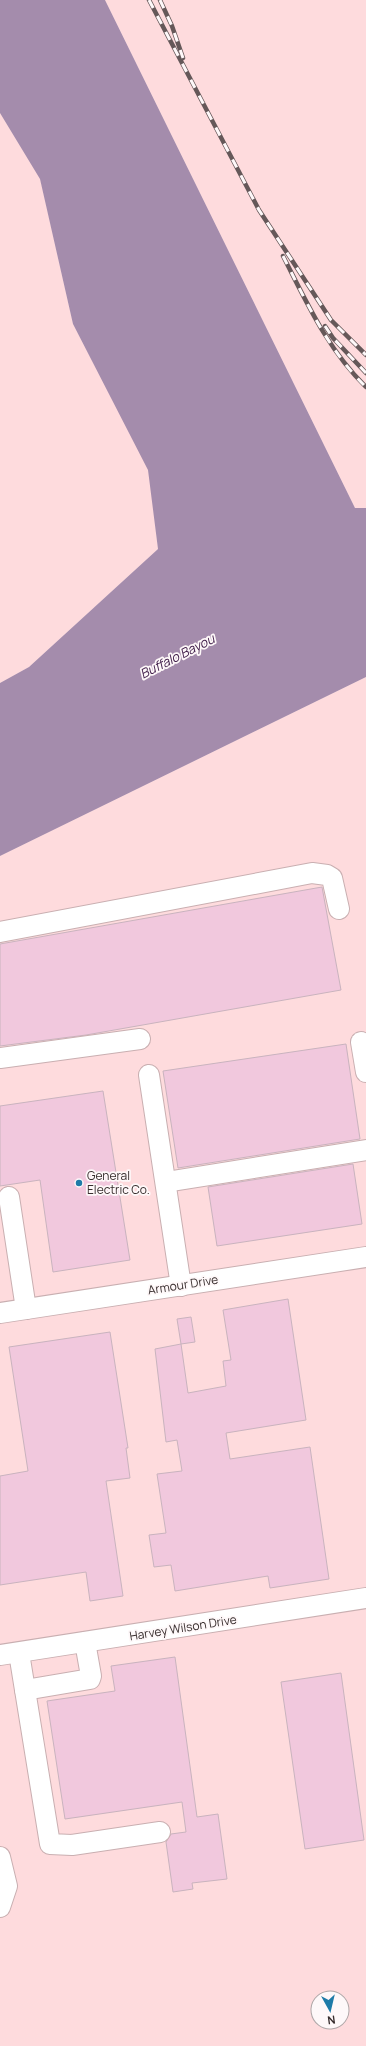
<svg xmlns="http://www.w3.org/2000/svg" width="366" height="2046" font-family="Manrope,sans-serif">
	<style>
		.built { fill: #fedbdd; fill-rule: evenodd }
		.water { fill: #a48cac }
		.building { fill: #f1c8dd; stroke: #c9b3be }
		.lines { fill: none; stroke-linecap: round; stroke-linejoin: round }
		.minor-casing { stroke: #c9afb1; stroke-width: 22 }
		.minor { stroke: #fff; stroke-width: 20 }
		.rail-casing { stroke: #655859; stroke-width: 4.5 }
		.rail { stroke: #fef8f9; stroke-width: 3; stroke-dasharray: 9; stroke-linecap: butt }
		.poi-dot { fill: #1e7ba8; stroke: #fef8f9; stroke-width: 1.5 }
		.labels { text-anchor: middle; stroke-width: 3.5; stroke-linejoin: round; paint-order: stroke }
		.poi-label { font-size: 12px; fill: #382e2e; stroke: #fef8f9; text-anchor: start }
		.street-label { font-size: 12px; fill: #382e2e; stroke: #fef8f9 }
		.water-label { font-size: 13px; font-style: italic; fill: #43214d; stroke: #fef8f9 }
	</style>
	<rect width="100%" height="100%" fill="#fce7e8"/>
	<!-- built -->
	<g class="built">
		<path d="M105 0H366V508H355Z"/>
		<path d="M0 113 40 178 73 324 149 470 158 549 29 667 0 683Z"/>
		<path d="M366 677V2046H0V856ZM318 1998H342V2022H318Z"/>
	</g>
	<!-- water -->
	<path class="water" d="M0 0H105L355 508H366V677L0 856V683L29 667 158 549 148 470 73 324 40 179 0 113Z"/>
	<!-- building -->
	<g class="building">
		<path d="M322 887 341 990 86 1035 0 1046V944Z"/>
		<path d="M346 1044 360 1139 178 1168 163 1071Z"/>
		<path d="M103 1091 130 1260 53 1272 40 1180 0 1186V1106Z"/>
		<path d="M353 1164 362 1224 217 1246 208 1187Z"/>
		<path d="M288 1299 306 1420 226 1433 230 1459 310 1447 329 1579 270 1588 268 1576 175 1591 171 1565 154 1567 149 1535 166 1533 157 1474 182 1471 177 1440 166 1442 155 1349 181 1344 188 1393 226 1386 223 1361 231 1360 223 1310Z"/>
		<path d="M191 1317 195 1342 181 1344 177 1319Z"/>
		<path d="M110 1332 128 1448H126L130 1478 106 1481 123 1596 90 1601 86 1572 0 1585V1476L28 1471 9 1347Z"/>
		<path d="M175 1657 197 1817 218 1814 227 1879 192 1883 193 1889 173 1892 166 1842 171 1834 186 1832 182 1802 65 1819 47 1701 115 1691 111 1666Z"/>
		<path d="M341 1673 364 1840 305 1849 281 1682Z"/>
	</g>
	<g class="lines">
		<defs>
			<g id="minor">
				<path d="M0 932 312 873 327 875 332 878 339 909"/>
				<path d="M361 1042 366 1072"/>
				<path d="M0 1058 140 1039"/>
				<path d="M149 1075 181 1286"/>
				<path d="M166 1182 366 1150"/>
				<path d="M9 1197 26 1309"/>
				<path d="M0 1313 366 1257"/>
				<path d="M19 1653 50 1844 72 1845 160 1832"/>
				<path d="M0 1655 366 1598"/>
				<path d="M25 1690 90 1679 91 1676 85 1642"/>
				<path d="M0 1857 7 1886 0 1907"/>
			</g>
		</defs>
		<!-- minor casing -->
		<use href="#minor" class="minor-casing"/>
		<!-- minor -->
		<use href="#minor" class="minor"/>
		<defs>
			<g id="rail">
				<path d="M149 0 259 210 331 320 366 355"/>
				<path d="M160 0 172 26 183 58"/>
				<path d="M283 256C307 303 328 350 366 387"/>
				<path d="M325 326 333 338 366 373"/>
			</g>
		</defs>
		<!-- rail casing -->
		<use href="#rail" class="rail-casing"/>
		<!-- rail -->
		<use href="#rail" class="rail"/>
	</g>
	<!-- markers -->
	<circle class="poi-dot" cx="79" cy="1183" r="4"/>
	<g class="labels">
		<!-- poi labels -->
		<g class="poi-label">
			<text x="87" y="1180">General<tspan x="87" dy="14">Electric Co.</tspan></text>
		</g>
		<!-- street labels -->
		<g class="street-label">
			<text transform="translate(183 1285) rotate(-9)" y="4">Armour Drive</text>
			<text transform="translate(183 1628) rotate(-9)" y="4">Harvey Wilson Drive</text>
		</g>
		<!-- water labels -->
		<g class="water-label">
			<text transform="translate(177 656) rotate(-27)" y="5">Buffalo Bayou</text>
		</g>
	</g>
	<!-- north arrow -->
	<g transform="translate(330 2010) rotate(172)"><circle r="19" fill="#fef8f9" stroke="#afa7a8"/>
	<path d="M0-3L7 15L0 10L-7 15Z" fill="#1e7ba8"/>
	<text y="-6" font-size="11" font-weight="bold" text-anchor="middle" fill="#382e2e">N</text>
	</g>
</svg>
